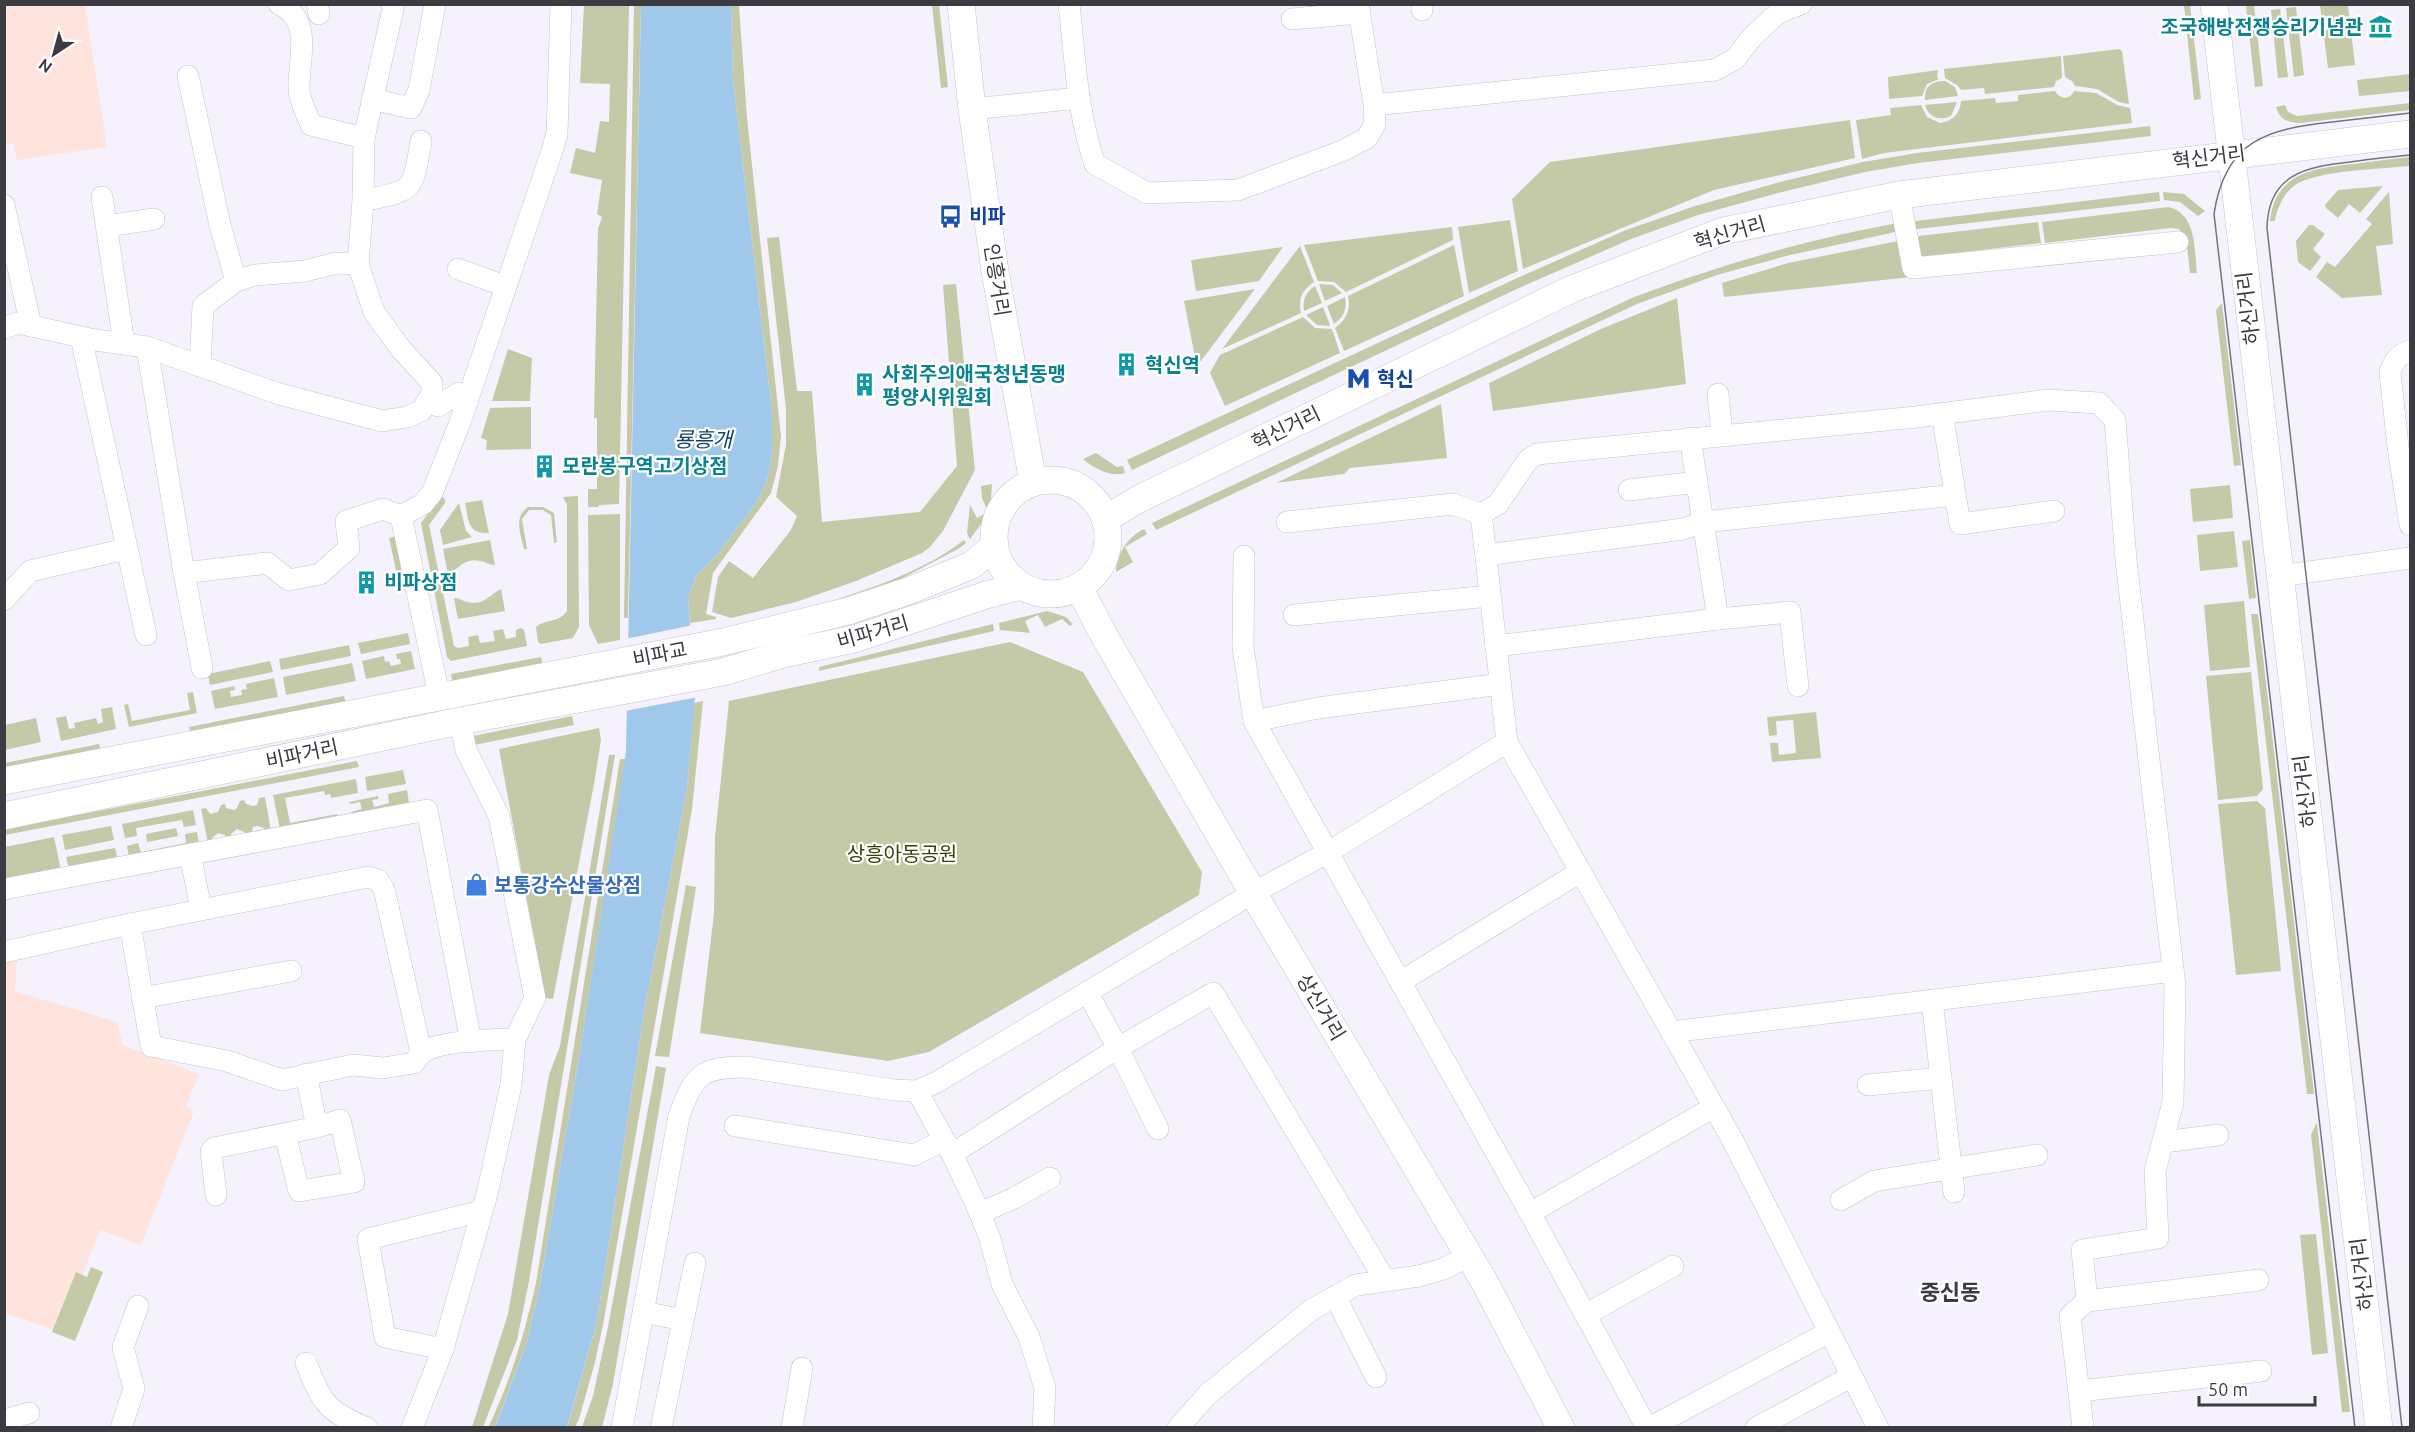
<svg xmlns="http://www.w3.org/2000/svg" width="2415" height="1432" font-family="Ubuntu,'Noto Sans KR',sans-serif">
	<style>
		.education { fill: #fee4dd }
		.green { fill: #c4c9a8 }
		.water { fill: #a0c8ea }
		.pier { fill: #f6f2fd }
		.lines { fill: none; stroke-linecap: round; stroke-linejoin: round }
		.minor-casing { stroke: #c6c1d1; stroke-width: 22 }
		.major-casing { stroke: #c6c1d1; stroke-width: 28 }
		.minor { stroke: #fff; stroke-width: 21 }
		.major { stroke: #fff; stroke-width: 27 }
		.tram { stroke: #75737b; stroke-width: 1.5 }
		.labels { text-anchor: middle; stroke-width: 4.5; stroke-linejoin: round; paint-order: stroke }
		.culture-label { font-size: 20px; font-weight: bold; fill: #0d838f; stroke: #fff; text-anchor: start }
		.street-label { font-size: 20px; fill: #3d3b42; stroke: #fff }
		.transit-label { font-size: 20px; font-weight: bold; fill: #164399; stroke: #fff; text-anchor: start }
		.park-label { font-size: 20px; fill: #3b3f06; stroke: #fff }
		.shop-label { font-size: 20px; font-weight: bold; fill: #366cbe; stroke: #fff; text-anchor: start }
		.water-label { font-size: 21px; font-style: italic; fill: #144364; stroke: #fff }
		.quarter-label { font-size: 22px; font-weight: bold; fill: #3d3b42; stroke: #fff }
	</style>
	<rect width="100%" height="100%" fill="#f6f2fd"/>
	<!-- education -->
	<g class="education">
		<path d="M5 4 85 5 107 147 17 160 13 143 5 145Z"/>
		<path d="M17 960 15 991 117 1022 123 1045 199 1074 186 1107 194 1111 141 1245 100 1230 60 1332 5 1313 4 961Z"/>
	</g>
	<!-- green -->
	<g class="green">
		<path d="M641 4 628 618H624L634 5Z"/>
		<path d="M584 5H629L619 504 599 505 598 507H588V489H597V418H594L598 229 602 217 597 214 602 180 570 173 576 148 595 153 600 121 609 122 610 84 580 83Z"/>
		<path d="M731 5H739L747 118 781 436 778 466 771 493 713 573 706 614 716 617V619L690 623 688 598 696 575 716 556 756 503 764 487 769 472 772 449V412L733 81Z"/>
		<path d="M932 5H939L948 87 941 88Z"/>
		<path d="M2184 5H2190L2201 99 2194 100Z"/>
		<path d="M2246 5H2254L2263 86 2255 87Z"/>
		<path d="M2320 5H2348L2355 65 2328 68Z"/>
		<path d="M2296 7 2304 75 2294 77 2286 8Z"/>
		<path d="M2280 9 2288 77 2278 78 2271 10Z"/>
		<path d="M2119 49 2122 51 2129 104 2119 102 2097 89 2075 86 2072 81 2065 77 2063 56Z"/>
		<path d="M2061 56 2062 78 2056 81 2054 87 1985 94 1984 88 1961 90 1957 85 1945 78 1944 69Z"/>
		<path d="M1938 70 1937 77 1939 79 1927 84 1922 96 1889 99 1888 77Z"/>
		<path d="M2410 74V91L2359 96 2357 80Z"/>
		<path d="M1945 81 1955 87 1958 96 1925 100C1924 86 1932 81 1945 81Z"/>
		<path d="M2055 91C2060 100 2070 100 2074 91L2096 93 2117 105 2130 108 2132 123 1884 153 1862 159 1856 120 1891 115 1890 108 1921 105 1927 117 1940 123C1952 121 1960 115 1961 101L1995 98 1996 103 2018 101V95Z"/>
		<path d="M1957 102 1951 116C1939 121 1929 118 1925 105Z"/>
		<path d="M2410 103V110L2301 123C2288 123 2280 120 2276 107L2285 105 2288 112 2297 116Z"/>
		<path d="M1850 120 1855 158 1714 190 1523 269 1512 199 1550 162Z"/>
		<path d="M2150 126 2151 136 1918 163 1865 172 1782 192 1698 215 1631 239 1519 288 1132 470 1127 460 1515 279 1626 230 1695 206 1780 182 1863 162 1917 153Z"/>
		<path d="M2410 157V166C2382 169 2318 170 2295 185 2284 193 2277 208 2275 221H2270C2275 172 2315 168 2354 164 2373 161 2392 159 2410 157Z"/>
		<path d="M2383 186 2360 213 2349 204 2338 218 2326 208 2325 205 2338 190Z"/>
		<path d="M2159 192 2160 201 1909 230 1912 222 1916 221Z"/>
		<path d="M2163 192 2184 194 2205 211 2198 216 2180 202 2164 200Z"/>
		<path d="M2389 192 2393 244 2376 246 2382 295 2342 298 2316 277 2327 262 2335 267 2372 224 2366 219Z"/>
		<path d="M2168 207C2197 213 2194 249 2197 273H2190L2186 238 2179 229 2170 228 2045 243 2042 222Z"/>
		<path d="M1510 220 1518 271 1469 293 1458 227Z"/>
		<path d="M2038 222 2041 243 1922 257 1911 237Z"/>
		<path d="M1898 223 1900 231 1786 256 1717 275 1637 304 1156 530 1152 523 1634 297C1724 264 1804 240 1898 223Z"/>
		<path d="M2309 225H2313L2325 234 2313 249 2321 257 2310 271 2298 262 2296 241Z"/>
		<path d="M1452 227 1453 240 1346 292 1334 282 1318 281 1304 245Z"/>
		<path d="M779 237 797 391H812L822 522 920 512 957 466 943 285 956 284 975 470 943 531 930 547 922 553 856 581 796 602 731 618 712 612 718 577 729 561 753 578 791 530 797 516 776 497 786 445V409L767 238Z"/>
		<path d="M1903 240 1911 277 1724 297 1722 283 1788 263Z"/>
		<path d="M1454 245 1464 296 1344 351 1335 328C1347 319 1351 310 1348 296Z"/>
		<path d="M1300 246 1314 282C1302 290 1298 299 1301 313L1222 349Z"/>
		<path d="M1283 247 1259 281 1196 291 1191 260Z"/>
		<path d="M1319 284 1333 285 1342 293 1325 301Z"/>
		<path d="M1315 286 1322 303 1304 311C1302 300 1306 292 1315 286Z"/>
		<path d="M1255 289 1201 361 1196 362 1184 301Z"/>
		<path d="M1345 297C1347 309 1344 317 1334 324L1327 306Z"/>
		<path d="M1677 298 1686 384 1493 411 1489 383 1601 329Z"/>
		<path d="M2222 303 2241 465 2234 466 2216 310Z"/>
		<path d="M1323 307 1330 325 1329 326 1317 325 1306 315Z"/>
		<path d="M1303 317 1315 328 1332 329 1340 353 1225 406 1210 373 1220 355Z"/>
		<path d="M508 349 532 358 530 401H492Z"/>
		<path d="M1441 404 1447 458 1350 468 1344 474 1276 483Z"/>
		<path d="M531 407V449L486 450 487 440 481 438 490 408Z"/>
		<path d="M1096 453 1117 467 1123 466 1125 473C1112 478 1093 468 1083 459Z"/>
		<path d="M992 484 990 512 970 539 967 533 970 505 977 518 988 512 982 498 981 486Z"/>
		<path d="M2230 485 2233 518 2193 522 2190 489Z"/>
		<path d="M441 496 445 499V503L429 525 454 646 458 648 469 646 468 637 478 635 480 643 495 641 493 631 503 629 506 639 516 637V630L521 628 524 630 527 646 451 661 447 657 421 523Z"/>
		<path d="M578 496 579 627 573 638 541 644 538 642 536 627C545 619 559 623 567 611V505L563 497Z"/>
		<path d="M482 500 489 533C467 534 469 521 465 503Z"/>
		<path d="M459 503 466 531 472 537 443 545 440 530Z"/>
		<path d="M528 507H543L554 513 557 542 554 543 551 515 543 510H529L522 519 527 549H524C521 535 513 517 528 507Z"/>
		<path d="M620 514V640L598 644 589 625 588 515Z"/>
		<path d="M1144 529 1147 534 1125 547 1133 562 1116 572C1117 553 1128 537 1144 529Z"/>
		<path d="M2234 531 2238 567 2200 571 2197 535Z"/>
		<path d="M398 536 407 577 398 579 389 538Z"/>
		<path d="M490 540 495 565C489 565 486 562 480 561 465 557 460 568 448 574L443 549Z"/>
		<path d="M964 540 966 543 958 549 899 580 862 595 802 611C855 593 920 575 964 540Z"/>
		<path d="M2250 540 2256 598 2249 599 2242 541Z"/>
		<path d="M501 589 505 611 458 619 454 598C460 598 462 601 468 602 484 606 489 595 501 589Z"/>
		<path d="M2244 601 2250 667 2210 671 2204 605Z"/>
		<path d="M1047 611 1066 617 1073 624 1070 626 1062 619 1045 627 1038 615 1025 621 1030 633 1000 630 999 623Z"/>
		<path d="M2251 614H2258L2314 1094H2307Z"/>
		<path d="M993 624 994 631 819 671V667Z"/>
		<path d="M408 633 410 644 361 654 358 643Z"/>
		<path d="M1010 642 1083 672 1202 872 1199 895 929 1052 888 1061 700 1033 714 913 715 837 729 701Z"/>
		<path d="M349 645 351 656 281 670 279 659Z"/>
		<path d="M411 651 415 669 366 679 362 661 384 656 385 662 389 661 391 666 401 664 400 659H397L396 654Z"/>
		<path d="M541 657 543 666 453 683 451 674Z"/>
		<path d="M270 661 273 672 210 685 208 674Z"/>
		<path d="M352 663 356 681 286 695 283 677Z"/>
		<path d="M2251 672 2263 789 2257 796 2218 800 2206 676Z"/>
		<path d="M274 678 278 697 215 709 211 691 234 686 235 690 230 691 231 697 242 695 241 690 247 689 246 684Z"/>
		<path d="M193 692 197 713 129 727 124 705 128 704 132 721 190 710 187 693Z"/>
		<path d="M344 696 346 703 191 734 189 727Z"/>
		<path d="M703 701 692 809 603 1325 595 1362 579 1419 575 1427 567 1428 597 1321 644 1011 687 789 694 703Z"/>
		<path d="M112 707 116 729 61 741 56 718 66 716 69 729 75 728 74 723 96 718 98 724 103 722 101 709Z"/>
		<path d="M1816 712 1821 758 1772 762 1770 743H1778L1779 755 1796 753 1793 720 1776 721 1777 735 1769 736 1767 717Z"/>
		<path d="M572 716 574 725 474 745 473 736Z"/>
		<path d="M36 718 41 742 5 750V725Z"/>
		<path d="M599 728 601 740 594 784 553 999 545 998 499 749Z"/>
		<path d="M99 744 101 751 5 770V763Z"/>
		<path d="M609 755H615L529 1281 517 1340 483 1427H472L508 1314 549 1075 560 1046Z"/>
		<path d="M620 759H625L621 787 580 1052 540 1285 527 1342 495 1427 488 1428C511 1379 524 1336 536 1283Z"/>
		<path d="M357 761 359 767 5 835V829Z"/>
		<path d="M403 770 406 784 367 791 365 777Z"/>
		<path d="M356 779 358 793 331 798 330 794 325 795 324 791 285 798 290 823 337 814 338 818 280 829 273 795Z"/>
		<path d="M407 790 409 803 352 814 351 812 362 809 360 802 350 804 349 802 378 796V799L372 800 374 807 389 803 388 794Z"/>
		<path d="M265 797 271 831 266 832 264 828 257 826 253 827 251 835H246L244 832 237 829 231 834V838L227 839 225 835 218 833 212 838V842L208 843 201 809 206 808 210 814 218 812 221 805 225 804 226 808 234 810 237 808 240 801 244 800 246 804 253 806 257 805 259 798Z"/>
		<path d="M2257 801 2265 808 2281 971 2236 975 2218 804Z"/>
		<path d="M193 810 196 825 184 827 182 820 136 828 137 836 125 838 122 824Z"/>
		<path d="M111 826 114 840 65 850 62 835Z"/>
		<path d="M176 828 178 836 147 842 146 834Z"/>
		<path d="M197 832 199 844 129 858 127 846 138 843 141 852 186 843 185 834Z"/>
		<path d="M54 837 61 871 5 882V847Z"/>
		<path d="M115 848 118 860 69 869 66 857Z"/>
		<path d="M686 885 696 887 669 1057 655 1056Z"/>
		<path d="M656 1066 666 1068 613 1384 602 1427H582L593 1396 608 1327Z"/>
		<path d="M2316 1124H2317L2350 1412H2342L2311 1135Z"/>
		<path d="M2316 1234 2328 1353 2312 1355 2300 1235Z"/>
		<path d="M91 1267 103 1272 75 1341 52 1332 76 1272 87 1277Z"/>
	</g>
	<!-- water -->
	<path class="water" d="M641 5H731L733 81 772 412V449L769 472 764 487 756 503 716 556 696 575 688 598 695 696 687 789 644 1011 597 1321 567 1427 495 1428 527 1342 540 1285 580 1052 626 751Z"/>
	<!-- pier -->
	<path class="pier" d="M693 625 698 697 625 711V639Z"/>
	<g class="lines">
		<defs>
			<g id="minor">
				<path d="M279 4C314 20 298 60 299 89 299 100 307 114 311 125L364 138"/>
				<path d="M317 4 319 14"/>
				<path d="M1069 4C1075 58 1077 113 1095 164L1147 193 1238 190 1342 151 1367 138 1375 124 1374 105 1715 70 1735 59 1753 36 1778 13 1801 4"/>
				<path d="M1358 4 1374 105"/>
				<path d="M1422 4V10"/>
				<path d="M1292 19 1360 13"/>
				<path d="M188 76 220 225 236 281"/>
				<path d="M372 99 411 108 419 90 435 4"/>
				<path d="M972 109 1079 98"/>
				<path d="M1899 195 1913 268 2178 242"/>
				<path d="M102 197 124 344"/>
				<path d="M363 201 364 138 393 9 392 4"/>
				<path d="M4 205 31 326"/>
				<path d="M107 226 154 219"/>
				<path d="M458 269 505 286"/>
				<path d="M4 328 18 323 95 340 147 347 276 393 382 421 407 417 421 411 432 394V383L401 349 374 312 358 264 363 201C414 189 412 195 421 141"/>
				<path d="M81 337 146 635"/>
				<path d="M147 347 184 573 202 668"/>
				<path d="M2410 351C2399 354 2394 361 2390 372L2398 447 2410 525"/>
				<path d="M200 366 203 306 236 281 255 275 305 271 336 263 358 264"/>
				<path d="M1718 394 1722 434"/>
				<path d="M438 406 459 393"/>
				<path d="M1942 413 1960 524 2054 511"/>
				<path d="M1690 438 1718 619"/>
				<path d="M1629 490 1697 482"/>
				<path d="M1287 522 1453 504 1481 514"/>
				<path d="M1486 555 1683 529 1704 522 1955 495"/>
				<path d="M1244 556 1243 647 1254 721 1530 1213 1647 1428"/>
				<path d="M184 573 267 563 289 580 320 574 349 548 346 521 383 509 401 516"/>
				<path d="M2280 576 2410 558"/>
				<path d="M4 600 30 571 126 549"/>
				<path d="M1294 615 1490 596"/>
				<path d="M1496 646 1718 619 1790 612 1798 686"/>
				<path d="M439 695 401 516 423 504 432 493 459 425 551 154 557 134 561 4"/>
				<path d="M1254 721 1318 708 1501 684"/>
				<path d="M190 854 201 909"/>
				<path d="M4 889 427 810 471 1042"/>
				<path d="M130 924 151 1046 227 1061 282 1080 353 1065 383 1068 414 1063C417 1059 419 1054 423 1052 442 1040 492 1040 515 1039"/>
				<path d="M4 952 130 924 368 877 378 880 384 889 421 1052"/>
				<path d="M1400 982 1580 872"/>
				<path d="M1087 992 1118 1048 1158 1129"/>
				<path d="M142 998 291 971"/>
				<path d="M1932 1000 1954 1192"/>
				<path d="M1671 1032 2173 971"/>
				<path d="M1868 1085 1941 1078"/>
				<path d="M917 1091 952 1154 980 1213 990 1239 1002 1284 1029 1337 1045 1388 1043 1428"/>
				<path d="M735 1126 914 1155 944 1140"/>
				<path d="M285 1134 299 1191 354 1182 340 1120 317 1127"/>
				<path d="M2163 1142 2218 1135"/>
				<path d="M952 1154 1118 1048 1213 993 1385 1280"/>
				<path d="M216 1195 211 1152 214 1148 317 1127 306 1074"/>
				<path d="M1841 1200 1874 1181 2037 1155"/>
				<path d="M980 1213 1014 1198 1050 1178"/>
				<path d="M1530 1213 1714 1107"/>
				<path d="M1335 1296 1376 1377"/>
				<path d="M2087 1301 2258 1280"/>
				<path d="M644 1312 683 1320"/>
				<path d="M1585 1315 1673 1266"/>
				<path d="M443 1349 385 1337 368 1239 482 1211"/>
				<path d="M306 1363C322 1403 326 1411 367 1428"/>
				<path d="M2079 1391 2261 1371"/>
				<path d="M4 1420 29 1413"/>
				<path d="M121 1428 134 1389 123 1347 138 1306"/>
				<path d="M412 1428 443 1349 487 1194 511 1085 515 1039 535 998 499 816 466 750 460 721"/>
				<path d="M622 1428 679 1116C694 1075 701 1067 745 1067L894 1090 917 1091 937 1082 1253 893 1327 853 1507 742"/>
				<path d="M661 1428 695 1263"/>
				<path d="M792 1428 802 1368"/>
				<path d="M1178 1428 1208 1394 1311 1310 1356 1285 1419 1276 1443 1269 1469 1256"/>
				<path d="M1649 1428 1829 1332"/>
				<path d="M1756 1428 1852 1376"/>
				<path d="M1878 1428 1732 1139 1507 742 1481 514 1498 504 1528 460 1537 454 1916 417 2049 400 2099 403 2115 420 2126 560 2175 986 2173 1102 2155 1171 2158 1238 2082 1250 2087 1301 2070 1316 2083 1428"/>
			</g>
			<g id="major">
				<path d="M961 4 972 109 995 271 1033 482"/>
				<path d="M2214 4 2379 1428"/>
				<circle cx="1051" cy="537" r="57"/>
				<path d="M1105 519 1137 500 1572 289 1723 231 1899 195 2410 134"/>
				<path d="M1079 587 1102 632 1253 893 1484 1281 1561 1428"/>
				<path d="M4 781 723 642 848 611 911 590 972 565 994 546"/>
				<path d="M4 816 460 721 723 672 783 654 854 639 986 595 1021 586"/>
			</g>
		</defs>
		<!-- minor casing -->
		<use href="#minor" class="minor-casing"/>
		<!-- major casing -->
		<use href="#major" class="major-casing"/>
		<!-- minor -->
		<use href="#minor" class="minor"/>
		<!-- major -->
		<use href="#major" class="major"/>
		<!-- tram -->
		<g class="tram">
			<path d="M2355 1428 2214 214C2225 140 2267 129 2332 122 2358 119 2384 116 2410 113"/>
			<path d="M2402 1428 2267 228C2268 174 2306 167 2350 162 2370 159 2390 157 2410 155"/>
		</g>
	</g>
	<!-- icons -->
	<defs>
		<symbol id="museum-bare" viewBox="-9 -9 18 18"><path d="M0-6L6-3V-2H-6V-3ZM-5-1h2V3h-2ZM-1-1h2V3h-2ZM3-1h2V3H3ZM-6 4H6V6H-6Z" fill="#0f9aa8" stroke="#fff" stroke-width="2.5" paint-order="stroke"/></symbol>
		<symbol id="bus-bare" viewBox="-9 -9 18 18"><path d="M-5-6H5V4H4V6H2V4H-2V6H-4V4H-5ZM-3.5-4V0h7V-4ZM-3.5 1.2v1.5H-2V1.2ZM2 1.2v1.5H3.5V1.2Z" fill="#1a4fb4" stroke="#fff" stroke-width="2.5" paint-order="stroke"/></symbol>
		<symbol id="building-bare" viewBox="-9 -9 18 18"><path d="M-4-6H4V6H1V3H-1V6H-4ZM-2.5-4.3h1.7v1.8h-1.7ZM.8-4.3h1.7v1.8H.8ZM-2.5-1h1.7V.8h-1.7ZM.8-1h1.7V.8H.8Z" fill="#0f9aa8" stroke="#fff" stroke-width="2.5" paint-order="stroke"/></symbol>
		<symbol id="metro-bare" viewBox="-9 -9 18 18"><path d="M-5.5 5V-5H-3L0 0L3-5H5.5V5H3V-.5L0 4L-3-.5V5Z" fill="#1a4fb4" stroke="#fff" stroke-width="2.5" paint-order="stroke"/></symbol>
		<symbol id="shop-bare" viewBox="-9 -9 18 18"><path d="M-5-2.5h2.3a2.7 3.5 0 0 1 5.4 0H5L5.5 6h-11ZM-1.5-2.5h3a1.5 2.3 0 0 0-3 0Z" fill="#3f7fe0" stroke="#fff" stroke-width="2.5" paint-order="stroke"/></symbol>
	</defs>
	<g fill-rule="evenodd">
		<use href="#museum-bare" x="2364" y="10" width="33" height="33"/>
		<use href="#bus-bare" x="934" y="200" width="33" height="33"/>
		<use href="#building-bare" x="1110" y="348" width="33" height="33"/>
		<use href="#metro-bare" x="1342" y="362" width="33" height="33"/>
		<use href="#building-bare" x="848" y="368" width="33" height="33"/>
		<use href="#building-bare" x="528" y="450" width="33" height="33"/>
		<use href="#building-bare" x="350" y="566" width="33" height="33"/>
		<use href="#shop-bare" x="460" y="868" width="33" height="33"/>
	</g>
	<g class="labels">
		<!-- culture labels -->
		<g class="culture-label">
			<text x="2363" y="34" text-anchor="end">조국해방전쟁승리기념관</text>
			<text x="1145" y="372">혁신역</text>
			<text x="882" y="381">사회주의애국청년동맹<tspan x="882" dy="23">평양시위원회</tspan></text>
			<text x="562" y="473">모란봉구역고기상점</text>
			<text x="384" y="589">비파상점</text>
		</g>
		<!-- street labels -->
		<g class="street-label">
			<text transform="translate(2209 157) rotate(-7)" y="7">혁신거리</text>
			<text transform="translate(1730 233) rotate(-16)" y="7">혁신거리</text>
			<text transform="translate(997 280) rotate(81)" y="7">인흥거리</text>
			<text transform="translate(2248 308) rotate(-97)" y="7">하신거리</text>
			<text transform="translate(1286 428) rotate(-26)" y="7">혁신거리</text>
			<text transform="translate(873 632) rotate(-16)" y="7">비파거리</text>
			<text transform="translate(660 654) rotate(-11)" y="7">비파교</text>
			<text transform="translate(302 754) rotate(-12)" y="7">비파거리</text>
			<text transform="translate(2305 791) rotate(-97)" y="7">하신거리</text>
			<text transform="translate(1321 1007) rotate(59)" y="7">상신거리</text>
			<text transform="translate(2362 1274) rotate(-97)" y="7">하신거리</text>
		</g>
		<!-- transit labels -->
		<g class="transit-label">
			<text x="969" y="223">비파</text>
			<text x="1377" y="386">혁신</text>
		</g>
		<!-- park labels -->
		<g class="park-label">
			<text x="902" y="861">상흥아동공원</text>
		</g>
		<!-- shop labels -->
		<g class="shop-label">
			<text x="494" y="892">보통강수산물상점</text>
		</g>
		<!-- water labels -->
		<g class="water-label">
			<text x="703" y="447">룡흥개</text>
		</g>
		<!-- quarter labels -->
		<g class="quarter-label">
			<text x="1950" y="1300">중신동</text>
		</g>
	</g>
	<!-- border -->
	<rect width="2415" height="1432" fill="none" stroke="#3d3b42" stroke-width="12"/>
	<!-- north arrow -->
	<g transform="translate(54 54) rotate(216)" stroke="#ffffff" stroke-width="4.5" paint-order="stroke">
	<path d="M0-4.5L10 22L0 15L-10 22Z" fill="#3d3b42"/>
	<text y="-9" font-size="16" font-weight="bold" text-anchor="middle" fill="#3d3b42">N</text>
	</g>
	<!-- scale -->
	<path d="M2199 1396v9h116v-9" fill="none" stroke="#3d3b42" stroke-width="3"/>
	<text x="2208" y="1396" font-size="18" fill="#3d3b42" stroke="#ffffff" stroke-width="4.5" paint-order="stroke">50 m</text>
</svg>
